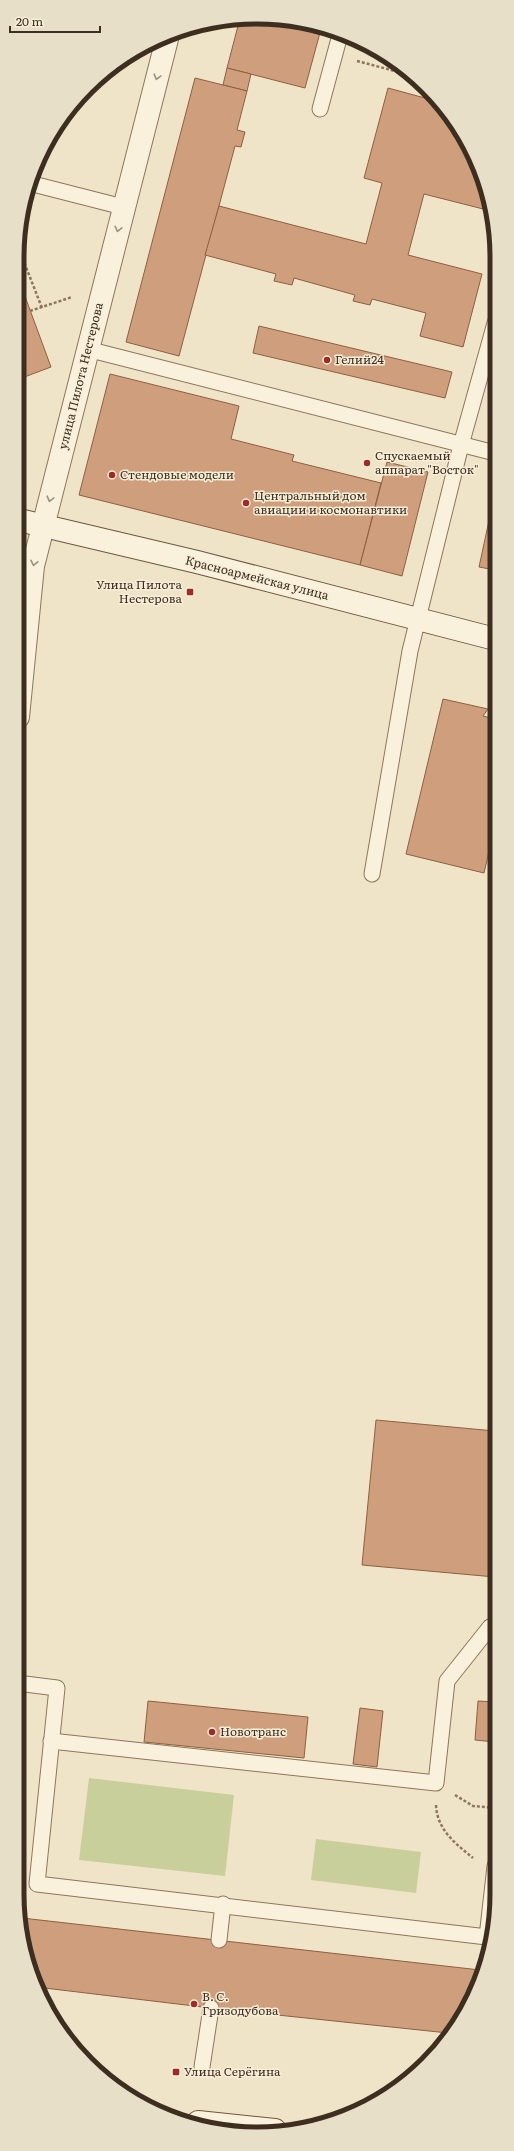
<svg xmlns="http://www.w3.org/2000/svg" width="514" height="2151" font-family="Literata,serif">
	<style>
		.green { fill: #c9cf9b }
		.building { fill: #cf9f7d; stroke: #8d5f41 }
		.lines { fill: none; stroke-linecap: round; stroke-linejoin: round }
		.lane-casing { stroke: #8d765c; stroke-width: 17 }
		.street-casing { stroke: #8d765c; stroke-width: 24 }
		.secondary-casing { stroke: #6f573f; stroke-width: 24 }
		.path { stroke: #8d765c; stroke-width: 2.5; stroke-dasharray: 3 2; stroke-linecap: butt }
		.lane { stroke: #faf1dc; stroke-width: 15 }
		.street { stroke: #faf1dc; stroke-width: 22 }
		.secondary { stroke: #faf1dc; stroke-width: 22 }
		.oneway { stroke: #9c907e }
		.poi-dot { fill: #9e2a2b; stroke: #f7eed8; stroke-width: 1.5 }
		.labels { text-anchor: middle; stroke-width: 3; stroke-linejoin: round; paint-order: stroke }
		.poi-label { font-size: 12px; fill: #3d2e20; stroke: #f7eed8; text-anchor: start }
		.street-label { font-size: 12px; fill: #3d2e20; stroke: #f7eed8 }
		.rim { fill: none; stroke: #3d2e20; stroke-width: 5 }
	</style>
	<rect width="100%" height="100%" fill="#f0e4c8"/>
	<!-- green -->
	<g class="green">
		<path d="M89 1778 234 1795 225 1876 79 1860Z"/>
		<path d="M316 1839 421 1852 416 1893 311 1880Z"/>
	</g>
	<!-- building -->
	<g class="building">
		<path d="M289 19 321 29 305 88 227 68 239 22Z"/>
		<path d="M227 68 251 74 247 91 223 85Z"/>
		<path d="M195 78 247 91 237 130 245 132 241 147 235 146 179 356 126 342Z"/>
		<path d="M388 88 436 101 472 151 491 211 424 194 408 255 482 274 463 347 420 336 426 313 372 299 370 305 353 301 355 295 294 278 292 285 274 281 276 274 205 255 219 206 366 244 382 183 364 178Z"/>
		<path d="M19 280 51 367 19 379Z"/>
		<path d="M259 326 452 372 445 398 253 353Z"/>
		<path d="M110 374 239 406 231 439 294 455 292 461 381 483 360 565 79 495Z"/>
		<path d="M387 462 428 472 402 576 360 565Z"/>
		<path d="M490 516 495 517V570L479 567Z"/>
		<path d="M443 699 488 709 483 716 495 719V835L493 834 484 873 406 854Z"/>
		<path d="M376 1420 495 1431V1577L362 1565Z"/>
		<path d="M148 1701 308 1717 304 1758 144 1742Z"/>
		<path d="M478 1701 495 1702V1742L475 1740Z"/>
		<path d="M360 1708 383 1711 377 1767 353 1764Z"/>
		<path d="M17 1721 25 1722 17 1788Z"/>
		<path d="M22 1918 480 1970 465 2014 448 2033 211 2008 36 1987Z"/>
	</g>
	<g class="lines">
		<defs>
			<g id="lane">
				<path d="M320 109 340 35"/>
				<path d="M33 184 123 207"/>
				<path d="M87 349 495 453"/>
				<path d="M372 874 410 651 461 445 495 323"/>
				<path d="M17 1683 57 1688 37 1884 487 1937 495 1866"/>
				<path d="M51 1741 436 1783 447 1681 490 1627 495 1628"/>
				<path d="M219 1940 223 1904"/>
				<path d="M202 2067 211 2008"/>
			</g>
			<path id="street" d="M18 717 33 566 167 39"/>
			<g id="secondary">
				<path d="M19 520 197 562 495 639"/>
				<path d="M198 2122 275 2130"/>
			</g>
		</defs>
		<!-- lane casing -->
		<use href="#lane" class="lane-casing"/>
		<!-- street casing -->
		<use href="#street" class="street-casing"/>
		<!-- secondary casing -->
		<use href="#secondary" class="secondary-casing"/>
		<!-- path -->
		<g class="path">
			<path d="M357 61 410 75"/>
			<path d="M19 249 42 308"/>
			<path d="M30 311 72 297"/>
			<path d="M19 487 24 488 25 486"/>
			<path d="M455 1795 473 1806 495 1808"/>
			<path d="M436 1805C437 1830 456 1844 473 1858"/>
		</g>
		<!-- lane -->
		<use href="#lane" class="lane"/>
		<!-- street -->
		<use href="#street" class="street"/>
		<!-- secondary -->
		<use href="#secondary" class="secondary"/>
	</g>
	<!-- one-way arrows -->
	<defs><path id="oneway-chevron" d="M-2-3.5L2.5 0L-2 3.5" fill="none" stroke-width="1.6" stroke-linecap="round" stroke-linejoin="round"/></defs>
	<g class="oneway">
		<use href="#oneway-chevron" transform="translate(157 77) rotate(105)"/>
		<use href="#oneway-chevron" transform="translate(118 229) rotate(104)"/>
		<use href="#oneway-chevron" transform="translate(50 499) rotate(105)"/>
		<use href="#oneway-chevron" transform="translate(34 563) rotate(102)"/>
	</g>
	<!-- markers -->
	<g class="poi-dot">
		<circle cx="327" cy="360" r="4"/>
		<circle cx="367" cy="463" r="4"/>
		<circle cx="112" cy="475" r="4"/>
		<circle cx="246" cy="503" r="4"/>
		<rect x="186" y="588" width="8" height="8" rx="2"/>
		<circle cx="212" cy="1732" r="4"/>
		<circle cx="194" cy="2004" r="4"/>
		<rect x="172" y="2068" width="8" height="8" rx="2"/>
	</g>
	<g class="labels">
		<!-- poi labels -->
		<g class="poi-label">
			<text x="335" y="364">Гелий24</text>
			<text x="375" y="460">Спускаемый<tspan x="375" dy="14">аппарат "Восток"</tspan></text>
			<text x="120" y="479">Стендовые модели</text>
			<text x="254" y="500">Центральный дом<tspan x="254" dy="14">авиации и космонавтики</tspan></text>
			<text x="182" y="589" text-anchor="end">Улица Пилота<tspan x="182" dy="14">Нестерова</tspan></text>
			<text x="220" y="1736">Новотранс</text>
			<text x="202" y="2001">В. С.<tspan x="202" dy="14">Гризодубова</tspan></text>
			<text x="184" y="2076">Улица Серёгина</text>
		</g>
		<!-- street labels -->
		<g class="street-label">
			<text transform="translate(81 376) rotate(-76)" y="4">улица Пилота Нестерова</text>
			<text transform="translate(257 578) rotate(14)" y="4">Красноармейская улица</text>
		</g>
	</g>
	<!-- crop -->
	<path d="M0 0H514V2151H0ZM257 24H257A233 233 0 0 1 490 257V1894A233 233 0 0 1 257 2127H257A233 233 0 0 1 24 1894V257A233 233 0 0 1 257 24Z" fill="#e8dfc9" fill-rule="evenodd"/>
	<path class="rim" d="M257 24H257A233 233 0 0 1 490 257V1894A233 233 0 0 1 257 2127H257A233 233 0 0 1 24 1894V257A233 233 0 0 1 257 24Z"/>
	<!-- scale -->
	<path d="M10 26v6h90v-6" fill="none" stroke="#3d2e20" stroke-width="2"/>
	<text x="16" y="26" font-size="12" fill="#3d2e20" stroke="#f7eed8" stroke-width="3" paint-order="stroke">20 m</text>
</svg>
